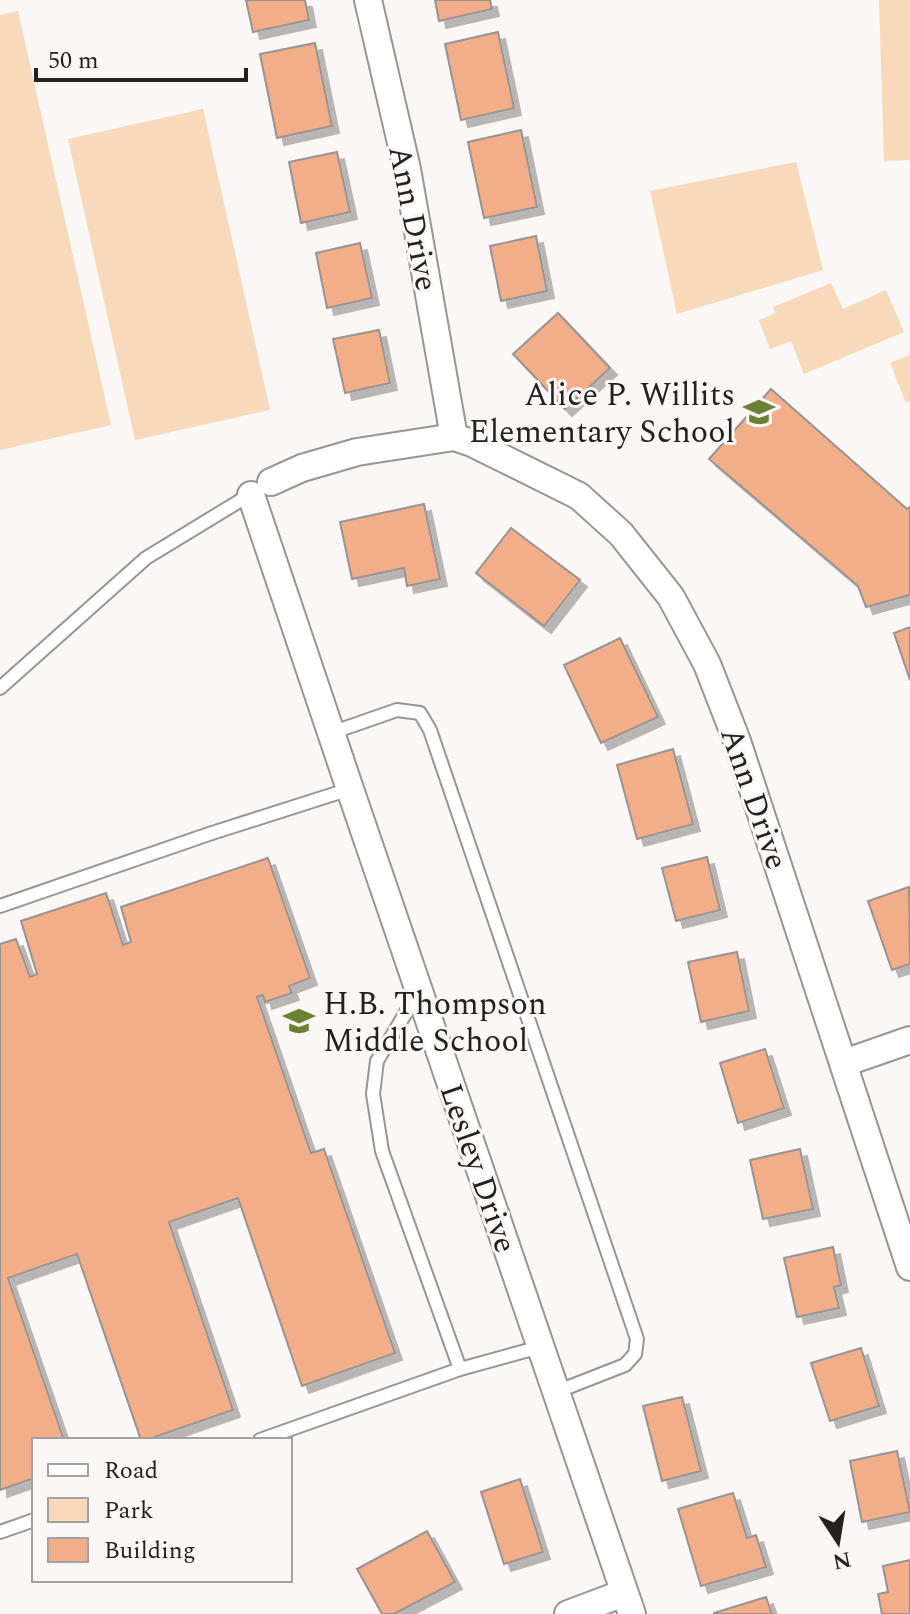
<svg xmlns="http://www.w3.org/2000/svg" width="910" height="1614" font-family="Spectral,serif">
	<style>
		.green { fill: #f8d9b9 }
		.building { fill: #f2ad89; stroke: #979492; stroke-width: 2; filter: url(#shadow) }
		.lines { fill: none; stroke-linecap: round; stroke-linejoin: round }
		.service-casing { stroke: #989594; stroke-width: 16 }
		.minor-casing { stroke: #989594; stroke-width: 30 }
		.service { stroke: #fff; stroke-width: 12 }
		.minor { stroke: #fff; stroke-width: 26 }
		.labels { text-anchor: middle; stroke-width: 6; stroke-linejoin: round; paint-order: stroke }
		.street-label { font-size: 32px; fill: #232121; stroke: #fbf7f6 }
		.poi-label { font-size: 32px; fill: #232121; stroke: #fbf7f6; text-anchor: end }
	</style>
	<defs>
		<filter id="shadow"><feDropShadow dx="7" dy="7" stdDeviation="0" flood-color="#0004"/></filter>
	</defs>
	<rect width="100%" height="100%" fill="#fbf7f6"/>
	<!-- green -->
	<g class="green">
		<path d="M879 0H910V160L884 161Z"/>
		<path d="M18 11 111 425 0 450V15Z"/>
		<path d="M203 109 270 410 135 440 68 139Z"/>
		<path d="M796 162 823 270 677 314 650 191Z"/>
		<path d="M831 283 843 309 886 290 904 332 804 374 791 341 770 349 759 320 775 313 773 307Z"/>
		<path d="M910 355V401L906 403 890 363Z"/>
	</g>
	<!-- building -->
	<g class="building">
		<path d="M246 0H305L309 20 253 32Z"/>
		<path d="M435 0H490L492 9 439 21Z"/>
		<path d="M498 32 514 108 461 120 445 44Z"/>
		<path d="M315 43 332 126 277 138 260 54Z"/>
		<path d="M521 130 537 207 484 218 468 142Z"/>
		<path d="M337 152 350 212 301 223 289 162Z"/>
		<path d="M536 236 547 291 501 301 490 246Z"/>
		<path d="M360 243 372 298 327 308 316 253Z"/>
		<path d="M558 313 610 368 565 409 513 354Z"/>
		<path d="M379 330 390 383 345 393 333 339Z"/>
		<path d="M771 389 907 509 910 507V595L866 607 858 586 709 459Z"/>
		<path d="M424 504 440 579 407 586 404 568 352 579 340 522Z"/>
		<path d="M511 528 580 580 544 626 476 573Z"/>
		<path d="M910 627V680L894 633Z"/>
		<path d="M620 638 658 717 601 743 564 665Z"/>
		<path d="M673 749 693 824 637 839 617 765Z"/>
		<path d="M707 857 720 910 676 921 662 868Z"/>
		<path d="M268 858 310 978 289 986 292 993 265 1002 263 995 257 997 311 1153 324 1149 395 1353 302 1386 238 1198 169 1222 233 1410 146 1440H141L77 1254 8 1278 64 1440H34V1478L0 1490V944L16 939 30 977 37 974 21 921 106 893 123 945 131 942 121 907Z"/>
		<path d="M909 887 910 964 892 970 868 901Z"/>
		<path d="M737 952 749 1011 701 1022 688 962Z"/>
		<path d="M765 1049 784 1108 738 1123 720 1063Z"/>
		<path d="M800 1149 813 1209 763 1219 750 1160Z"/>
		<path d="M833 1247 841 1285 834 1287 839 1308 797 1317 784 1258Z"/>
		<path d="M861 1348 879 1406 830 1421 811 1363Z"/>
		<path d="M682 1397 701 1471 662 1481 643 1406Z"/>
		<path d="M897 1451 910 1512 862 1522 850 1461Z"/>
		<path d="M520 1479 543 1552 504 1564 481 1492Z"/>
		<path d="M733 1493 747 1538 756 1535 766 1567 701 1586 678 1509Z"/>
		<path d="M427 1531 455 1582 394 1614H382L357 1569Z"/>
		<path d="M910 1560V1614H882L878 1594 888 1592 883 1566Z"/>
		<path d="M766 1597 772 1614H714V1613Z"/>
	</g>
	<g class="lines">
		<defs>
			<g id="service">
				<path d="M0 688 146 558 251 494"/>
				<path d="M331 733 397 710 420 713 430 730 637 1339 635 1354 625 1365 556 1392"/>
				<path d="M0 906 212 833 350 789"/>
				<path d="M417 994 377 1061 373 1094 382 1151 460 1369"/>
				<path d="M260 1440 460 1369 540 1347"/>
				<path d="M0 1532 34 1520"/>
			</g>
			<g id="minor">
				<path d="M368 0 407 169 454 437"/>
				<path d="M271 482 302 468 357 452 454 437 472 443 579 496 621 534 671 597 707 664 737 741 910 1267"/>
				<path d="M251 495 350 789 632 1614"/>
				<path d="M844 1063 910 1040"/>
				<path d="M568 1614 624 1593"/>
			</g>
		</defs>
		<!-- service casing -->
		<use href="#service" class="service-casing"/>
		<!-- minor casing -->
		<use href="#minor" class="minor-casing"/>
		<!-- service -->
		<use href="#service" class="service"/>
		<!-- minor -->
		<use href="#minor" class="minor"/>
	</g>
	<!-- icons -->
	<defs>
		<symbol id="school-bare" viewBox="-9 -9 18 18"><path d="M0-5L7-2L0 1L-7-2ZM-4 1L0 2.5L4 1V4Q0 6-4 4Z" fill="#6c8133" stroke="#fbf7f6" stroke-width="2.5" paint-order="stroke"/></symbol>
	</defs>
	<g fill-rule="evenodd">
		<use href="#school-bare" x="737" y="390" width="44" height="44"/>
		<use href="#school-bare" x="277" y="999" width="44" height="44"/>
	</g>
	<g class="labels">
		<!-- street labels -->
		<g class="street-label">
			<text transform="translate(414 218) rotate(79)" y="11">Ann Drive</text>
			<text transform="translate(755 798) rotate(71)" y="11">Ann Drive</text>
			<text transform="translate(479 1168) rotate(71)" y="11">Lesley Drive</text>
		</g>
		<!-- poi labels -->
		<g class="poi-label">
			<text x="735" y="405">Alice P. Willits<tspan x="735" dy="37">Elementary School</tspan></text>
			<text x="323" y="1014" text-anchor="start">H.B. Thompson<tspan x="323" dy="37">Middle School</tspan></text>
		</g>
	</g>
	<!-- legend -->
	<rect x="32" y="1438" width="260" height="144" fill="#fbf7f6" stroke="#a5a1a1" stroke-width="2"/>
	<rect x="48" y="1464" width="40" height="12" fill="#ffffff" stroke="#a5a1a1" stroke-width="2"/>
	<text x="104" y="1478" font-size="24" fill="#232121">Road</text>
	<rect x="48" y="1498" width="40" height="24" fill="#f8d9b9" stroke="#a5a1a1" stroke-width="2"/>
	<text x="104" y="1518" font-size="24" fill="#232121">Park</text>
	<rect x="48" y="1538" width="40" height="24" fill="#f2ad89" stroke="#a5a1a1" stroke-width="2"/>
	<text x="104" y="1558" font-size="24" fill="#232121">Building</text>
	<!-- north arrow -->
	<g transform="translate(838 1542) rotate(168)" stroke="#fbf7f6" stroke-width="6" paint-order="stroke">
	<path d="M0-6L14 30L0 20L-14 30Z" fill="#232121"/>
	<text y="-12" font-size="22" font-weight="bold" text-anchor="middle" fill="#232121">N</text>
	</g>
	<!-- scale -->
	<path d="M36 68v12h210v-12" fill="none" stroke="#232121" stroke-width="4"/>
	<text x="48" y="68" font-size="24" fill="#232121" stroke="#fbf7f6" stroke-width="6" paint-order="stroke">50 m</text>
</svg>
